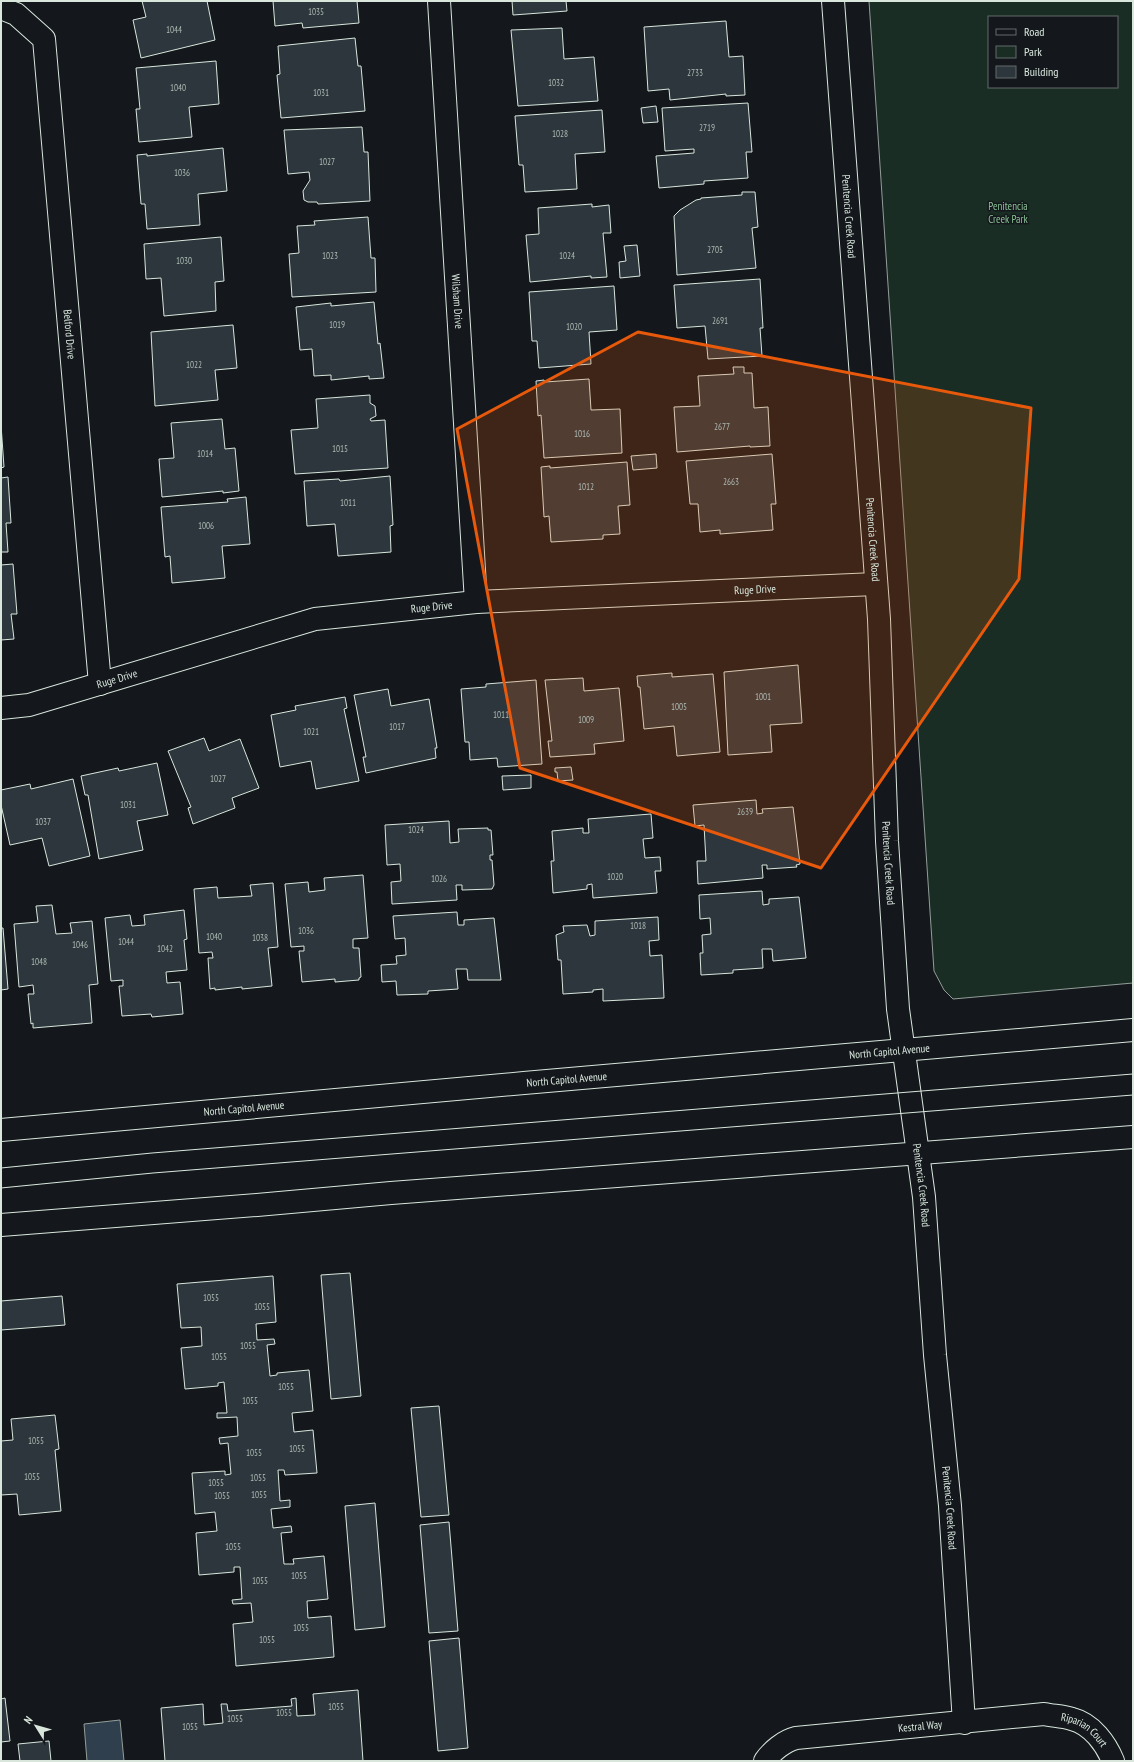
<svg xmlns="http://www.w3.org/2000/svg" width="1134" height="1762" font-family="'PT Sans Narrow',sans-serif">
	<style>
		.green { fill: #1a2d24; stroke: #939e99; fill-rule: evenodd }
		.water { fill: #2f3f4d; stroke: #939e99 }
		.building { fill: #2c363c; stroke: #d8e6dc }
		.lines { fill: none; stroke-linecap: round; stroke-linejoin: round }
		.street-casing { stroke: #d8e6dc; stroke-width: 24 }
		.secondary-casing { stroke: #d8e6dc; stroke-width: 24 }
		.primary-casing { stroke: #d8e6dc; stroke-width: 24 }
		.street { stroke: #14181c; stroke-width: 22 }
		.secondary { stroke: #14181c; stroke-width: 22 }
		.primary { stroke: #14181c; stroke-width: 22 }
		.tram { stroke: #d8e6dc; stroke-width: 1 }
		.marked { fill: #e8590c; fill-opacity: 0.2; stroke: #e8590c; stroke-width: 3; stroke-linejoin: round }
		.labels { text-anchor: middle; stroke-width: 3; stroke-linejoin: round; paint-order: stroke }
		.number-label { font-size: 9px; fill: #adbab4 }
		.park-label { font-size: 11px; fill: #8ac095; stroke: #14181c }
		.street-label { font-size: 11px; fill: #d8e6dc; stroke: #14181c }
	</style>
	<rect width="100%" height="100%" fill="#14181c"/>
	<!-- green -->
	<path class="green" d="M869 1H1133V983L953 999 944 990 934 971ZM989 17H1117V87H989Z"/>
	<!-- water -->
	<path class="water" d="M120 1720 124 1761H87L84 1724Z"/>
	<!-- building -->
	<g class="building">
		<path d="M142 1H207L215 40 141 58 133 20 146 17Z"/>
		<path d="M273 1H357L359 23 303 28 302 23 275 26Z"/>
		<path d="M512 1H566L567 11 513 15Z"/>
		<path d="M726 21 729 57 743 56 745 95 726 96V94L670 100 669 89 648 91 644 27Z"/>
		<path d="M562 28 564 59 594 57 598 101 518 106 511 30Z"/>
		<path d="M355 38 358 66H361L365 111 281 118 277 75 280 74 278 46Z"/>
		<path d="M216 61 219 104 189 107 192 137 139 142 136 109H140L136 68Z"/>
		<path d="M748 103 752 152H746L748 178 704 181V184L659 188 656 156 694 153V149L665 151 662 108Z"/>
		<path d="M656 106 658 122 643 123 641 108Z"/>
		<path d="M602 110 605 152 575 154 577 189 525 192 523 165H519L515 116Z"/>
		<path d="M362 127 364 152H368L370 201 318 204 317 202H308L304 200 303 191 310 180 309 172 288 174 284 130Z"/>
		<path d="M223 148 227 191 198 194 200 225 147 229 145 204H141L137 155 147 154V156Z"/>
		<path d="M742 192H755L758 227 752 228 756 268 677 275 674 216 680 210 696 200 701 199V198L742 195Z"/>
		<path d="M592 204V207L609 205 611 233H603L607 277 591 278V276L530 282 526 235 539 234 538 208Z"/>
		<path d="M368 217 371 258H375L376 292 292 297 289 254 299 253 297 226 315 225 314 221Z"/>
		<path d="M221 237 224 281 215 282 216 311 164 316 161 278 146 279 144 244Z"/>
		<path d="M637 245 640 276 620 278 619 262 626 261 624 246Z"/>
		<path d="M760 279 763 328H760L762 356 708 359 705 326 677 328 674 285Z"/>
		<path d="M614 286 617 330 589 332 591 364 539 368 537 341H532L529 292Z"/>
		<path d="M374 302 378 344 380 343 384 378 369 379V376L331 380V375L314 376 312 349 300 350 296 307 331 303V306Z"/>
		<path d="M233 325 237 368 215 370 218 400 155 406 151 332Z"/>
		<path d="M733 367H744V373H752L754 408 768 407 770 446 750 447V446L677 452 674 407 700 406 698 376 734 374Z"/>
		<path d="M589 379 591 410 620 409 622 453 544 458 541 415 538 416 536 381 544 380 545 382Z"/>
		<path d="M370 395V403L375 406 376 416 370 419 371 421 385 420 388 468 295 474 291 430 318 428 316 399Z"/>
		<path d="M222 419 225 449 235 448 239 491 223 493V491L162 497 159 459 174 458 171 423Z"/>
		<path d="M1 425 4 467 1 468Z"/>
		<path d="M656 454 657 468 633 470 631 456Z"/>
		<path d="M772 454 776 504H771L773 530 720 534V530L700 532 698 504H690L686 461Z"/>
		<path d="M627 462 630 505 618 506 620 534 603 535V539L551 542 549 516 544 517 541 467 550 466V468Z"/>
		<path d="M390 476 393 525 390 526 391 552 338 556 335 524 307 526 304 481 339 479 340 481Z"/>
		<path d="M8 477 11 523H6L8 552H1V478Z"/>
		<path d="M246 497 250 544 222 546 225 578 172 583 170 556 165 557 161 507 228 502 227 499Z"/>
		<path d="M13 564 17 614H11L14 639 1 640V565Z"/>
		<path d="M798 665 802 723 770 725 772 752 728 755 724 672Z"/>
		<path d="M672 673V677L713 674 720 752 677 756 674 726 644 729 640 687H638L637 676Z"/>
		<path d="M583 678 584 691 619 688 624 741 594 744 595 754 550 757 548 741H552L545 680Z"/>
		<path d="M536 680 542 764 498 767 497 758 470 760 469 742H465L461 689 486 687V684Z"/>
		<path d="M388 689 391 706 429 699 437 748H435L436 758 366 773 363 757H366L354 695Z"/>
		<path d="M345 697 347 708 344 709 359 781 316 789 311 761 280 767 271 715 296 710 295 706Z"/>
		<path d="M204 738 209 751 240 739 259 788 232 798 235 808 193 824 188 808 191 807 168 751Z"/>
		<path d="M157 763 168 815 137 821 143 850 99 859 88 795H85L81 776 118 768 119 771Z"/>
		<path d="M571 767 573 780 558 781 557 772H555V768Z"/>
		<path d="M531 775V788L503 790 502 776Z"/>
		<path d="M73 779 90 856 49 866 42 838 10 845 1 805V790L30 784 31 789Z"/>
		<path d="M756 800 757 814 763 813 762 809 793 807 800 864 796 865 797 867 767 869V865H762L763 878 698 884 697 861H706L704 825 695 826 693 805Z"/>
		<path d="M651 814 653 838 643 839 645 858 660 857 661 871H655L657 893 593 898 592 884 587 885V889L553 893 551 861H554L552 831 583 828V833H589L588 819Z"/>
		<path d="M449 821 450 843 459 842 458 829 488 828V830H491L493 855H490V860H492L494 885 492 889 462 890V885H456L457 900 392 904 391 882 401 881 400 864 387 865 385 825Z"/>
		<path d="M363 875 368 938 353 939V948H359L361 977 359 978V980L335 982V979L302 982 299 951H304V946L291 947 285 884 308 882 309 892 325 890 324 878Z"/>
		<path d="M273 883 278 947 268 948 272 986 242 989V987L215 990V988L210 989 208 958H213L212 952 199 953 194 889 217 887 218 898 252 896 250 885Z"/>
		<path d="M762 891 763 905 769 904V899L799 897 806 958 773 961 772 949H762L763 968 733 970V973L701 975 700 953H703L702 935 711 934 710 918 700 919 699 895Z"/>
		<path d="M52 905 56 934 72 933 70 923 92 921 98 984 89 985 92 1023 33 1028V1023L31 1024 28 994H34L33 985 19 987 14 924 38 922 36 906Z"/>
		<path d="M184 910 187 939 184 940 187 970 166 972 167 983 180 982 183 1014 152 1017 151 1014 122 1016 119 986H123V980L111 981 105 918 130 915 132 926 145 925 144 915Z"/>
		<path d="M457 912 458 925H464V920L494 918 501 980H468L467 969H456L458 989 428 991V994L397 995 396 981 382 982 381 965 397 964 396 956 406 955 405 938 395 939 393 916Z"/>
		<path d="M658 917 659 940 649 941 650 956 662 955 664 998 603 1001V989L593 990V992L563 994 561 960H558L556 935 564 932 563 926 587 925 590 936 595 935V921Z"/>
		<path d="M1 928H3L8 989 1 990Z"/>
		<path d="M350 1273 361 1396 331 1399 321 1275Z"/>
		<path d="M273 1276 276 1322 256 1324 257 1340 274 1339 275 1344 267 1345 270 1376 277 1375V1373L309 1370 313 1411 292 1413 294 1432 313 1430 317 1473 285 1475 284 1470H278L280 1501 290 1500V1507L271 1509 273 1528 291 1526 292 1532 281 1533 284 1564H294L293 1559 324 1556 328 1599 307 1601 308 1618 331 1616 334 1657 236 1666 233 1624 253 1622 251 1603 233 1604 232 1600 242 1599 240 1567H234V1572L199 1575 196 1533 217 1531 215 1512 195 1514 192 1473 225 1471V1475L231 1474 228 1443 220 1444 219 1438 238 1436 237 1417 217 1418V1413H227L224 1382 218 1383V1386L185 1389 181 1348 202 1346 201 1327 181 1328 177 1284Z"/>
		<path d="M62 1296 65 1325 1 1330V1301Z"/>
		<path d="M439 1406 449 1515 421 1517 411 1408Z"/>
		<path d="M55 1415 59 1449 55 1450 61 1511 19 1515 17 1494 1 1495V1441L13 1440 11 1419Z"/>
		<path d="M375 1503 385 1627 355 1630 345 1506Z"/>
		<path d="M449 1522 458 1631 429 1633 420 1525Z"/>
		<path d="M459 1638 468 1748 438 1751 429 1641Z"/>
		<path d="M358 1690 363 1761H165L161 1708 203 1704 204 1725 223 1723 221 1704H227L228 1711 292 1706 291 1699 296 1698 297 1716 315 1715 313 1694Z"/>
		<path d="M5 1698 10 1741 1 1742V1699Z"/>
		<path d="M49 1741 51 1761H20L18 1744Z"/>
	</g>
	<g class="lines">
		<defs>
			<g id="street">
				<path id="s1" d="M439 1 476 602"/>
				<path id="s2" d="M1 8 16 14 44 39 100 684"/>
				<path id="s3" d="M1 708 29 705 315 619 476 602 875 584"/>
				<path id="s4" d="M765 1761C772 1751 784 1741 796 1738L1044 1714C1053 1716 1063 1716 1072 1719 1092 1724 1106 1744 1113 1761"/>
			</g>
			<g id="secondary">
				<path id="s5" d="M833 1 879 619 887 841 898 1009 924 1197 935 1355 950 1506 964 1723"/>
			</g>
			<g id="primary">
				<path id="s6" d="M1 1130 524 1083 1133 1030"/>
				<path d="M1 1225 257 1205 391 1193 1133 1137"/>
			</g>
		</defs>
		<!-- street casing -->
		<use href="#street" class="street-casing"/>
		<!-- secondary casing -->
		<use href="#secondary" class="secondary-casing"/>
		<!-- primary casing -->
		<use href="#primary" class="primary-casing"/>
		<!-- street -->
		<use href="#street" class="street"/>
		<!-- secondary -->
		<use href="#secondary" class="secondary"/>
		<!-- primary -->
		<use href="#primary" class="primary"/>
		<!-- tram -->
		<g class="tram">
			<path d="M1 1168 152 1153 1133 1074"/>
			<path d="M1 1188 153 1173 1133 1095"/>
		</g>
	</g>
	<!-- marked area -->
	<path class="marked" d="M638 332 1031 408 1019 579 821 868 520 768 457 429Z"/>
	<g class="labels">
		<!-- number labels -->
		<g class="number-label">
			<text x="316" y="15">1035</text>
			<text x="174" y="33">1044</text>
			<text x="695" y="76">2733</text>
			<text x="556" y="86">1032</text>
			<text x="178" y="91">1040</text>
			<text x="321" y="96">1031</text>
			<text x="707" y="131">2719</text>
			<text x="560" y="137">1028</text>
			<text x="327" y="165">1027</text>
			<text x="182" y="176">1036</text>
			<text x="715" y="253">2705</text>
			<text x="330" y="259">1023</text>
			<text x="567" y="259">1024</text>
			<text x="184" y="264">1030</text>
			<text x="720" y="324">2691</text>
			<text x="337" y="328">1019</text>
			<text x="574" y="330">1020</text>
			<text x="194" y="368">1022</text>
			<text x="722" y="430">2677</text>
			<text x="582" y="437">1016</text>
			<text x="340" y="452">1015</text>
			<text x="205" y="457">1014</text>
			<text x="731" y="485">2663</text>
			<text x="586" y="490">1012</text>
			<text x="348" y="506">1011</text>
			<text x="206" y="529">1006</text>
			<text x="763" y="700">1001</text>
			<text x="679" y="710">1005</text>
			<text x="501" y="718">1011</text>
			<text x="586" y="723">1009</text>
			<text x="397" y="730">1017</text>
			<text x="311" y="735">1021</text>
			<text x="218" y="782">1027</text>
			<text x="128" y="808">1031</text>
			<text x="745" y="815">2639</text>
			<text x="43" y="825">1037</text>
			<text x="416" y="833">1024</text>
			<text x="615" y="880">1020</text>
			<text x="439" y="882">1026</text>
			<text x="638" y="929">1018</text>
			<text x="306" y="934">1036</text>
			<text x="214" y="940">1040</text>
			<text x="260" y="941">1038</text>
			<text x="126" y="945">1044</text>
			<text x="80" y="948">1046</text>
			<text x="165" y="952">1042</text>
			<text x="39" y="965">1048</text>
			<text x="211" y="1301">1055</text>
			<text x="262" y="1310">1055</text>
			<text x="248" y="1349">1055</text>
			<text x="219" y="1360">1055</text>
			<text x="286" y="1390">1055</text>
			<text x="250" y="1404">1055</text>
			<text x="36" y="1444">1055</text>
			<text x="297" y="1452">1055</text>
			<text x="254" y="1456">1055</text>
			<text x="32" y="1480">1055</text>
			<text x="258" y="1481">1055</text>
			<text x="216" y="1486">1055</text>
			<text x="259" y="1498">1055</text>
			<text x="222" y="1499">1055</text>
			<text x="233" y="1550">1055</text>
			<text x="299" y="1579">1055</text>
			<text x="260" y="1584">1055</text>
			<text x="301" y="1631">1055</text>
			<text x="267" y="1643">1055</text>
			<text x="336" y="1710">1055</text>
			<text x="284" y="1716">1055</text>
			<text x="235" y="1722">1055</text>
			<text x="190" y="1730">1055</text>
		</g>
		<!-- park labels -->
		<g class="park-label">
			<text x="1008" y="210">Penitencia<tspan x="1008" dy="13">Creek Park</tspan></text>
		</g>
		<!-- street labels -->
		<g class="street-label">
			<text dy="4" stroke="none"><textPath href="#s5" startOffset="216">Penitencia Creek Road</textPath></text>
			<text dy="4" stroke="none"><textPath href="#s1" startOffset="301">Wilsham Drive</textPath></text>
			<text dy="4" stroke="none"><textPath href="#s2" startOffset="350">Belford Drive</textPath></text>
			<text dy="4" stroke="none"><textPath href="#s5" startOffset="540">Penitencia Creek Road</textPath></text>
			<text dy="4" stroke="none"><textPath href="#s3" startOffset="768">Ruge Drive</textPath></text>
			<text dy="4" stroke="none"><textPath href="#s3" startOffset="444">Ruge Drive</textPath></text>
			<text dy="4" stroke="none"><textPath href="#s3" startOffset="120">Ruge Drive</textPath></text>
			<text dy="4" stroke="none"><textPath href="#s5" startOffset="864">Penitencia Creek Road</textPath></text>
			<text dy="4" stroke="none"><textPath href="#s6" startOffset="892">North Capitol Avenue</textPath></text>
			<text dy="4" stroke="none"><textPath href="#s6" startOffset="568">North Capitol Avenue</textPath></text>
			<text dy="4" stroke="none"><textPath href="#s6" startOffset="244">North Capitol Avenue</textPath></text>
			<text dy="4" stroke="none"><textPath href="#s5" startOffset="1188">Penitencia Creek Road</textPath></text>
			<text dy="4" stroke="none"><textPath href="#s5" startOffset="1512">Penitencia Creek Road</textPath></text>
			<text dy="4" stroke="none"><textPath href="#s4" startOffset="164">Kestral Way</textPath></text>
			<text dy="4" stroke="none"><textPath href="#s4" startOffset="333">Riparian Court</textPath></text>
		</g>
	</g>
	<!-- border -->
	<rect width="1134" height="1762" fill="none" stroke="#d8e6dc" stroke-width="4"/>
	<!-- legend -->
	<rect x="988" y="16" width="130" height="72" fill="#14181c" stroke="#626a69"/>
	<rect x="996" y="29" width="20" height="6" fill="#14181c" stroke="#626a69"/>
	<text x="1024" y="36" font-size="12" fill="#d8e6dc">Road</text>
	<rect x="996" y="46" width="20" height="12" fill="#1a2d24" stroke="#626a69"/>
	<text x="1024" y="56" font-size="12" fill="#d8e6dc">Park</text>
	<rect x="996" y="66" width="20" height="12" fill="#2c363c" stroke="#626a69"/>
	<text x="1024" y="76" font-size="12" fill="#d8e6dc">Building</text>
	<!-- north arrow -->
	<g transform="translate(36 1726) rotate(307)" stroke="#14181c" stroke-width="3" paint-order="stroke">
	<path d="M0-3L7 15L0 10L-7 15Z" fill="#d8e6dc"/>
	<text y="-6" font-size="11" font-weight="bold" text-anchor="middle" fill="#d8e6dc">N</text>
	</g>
</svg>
